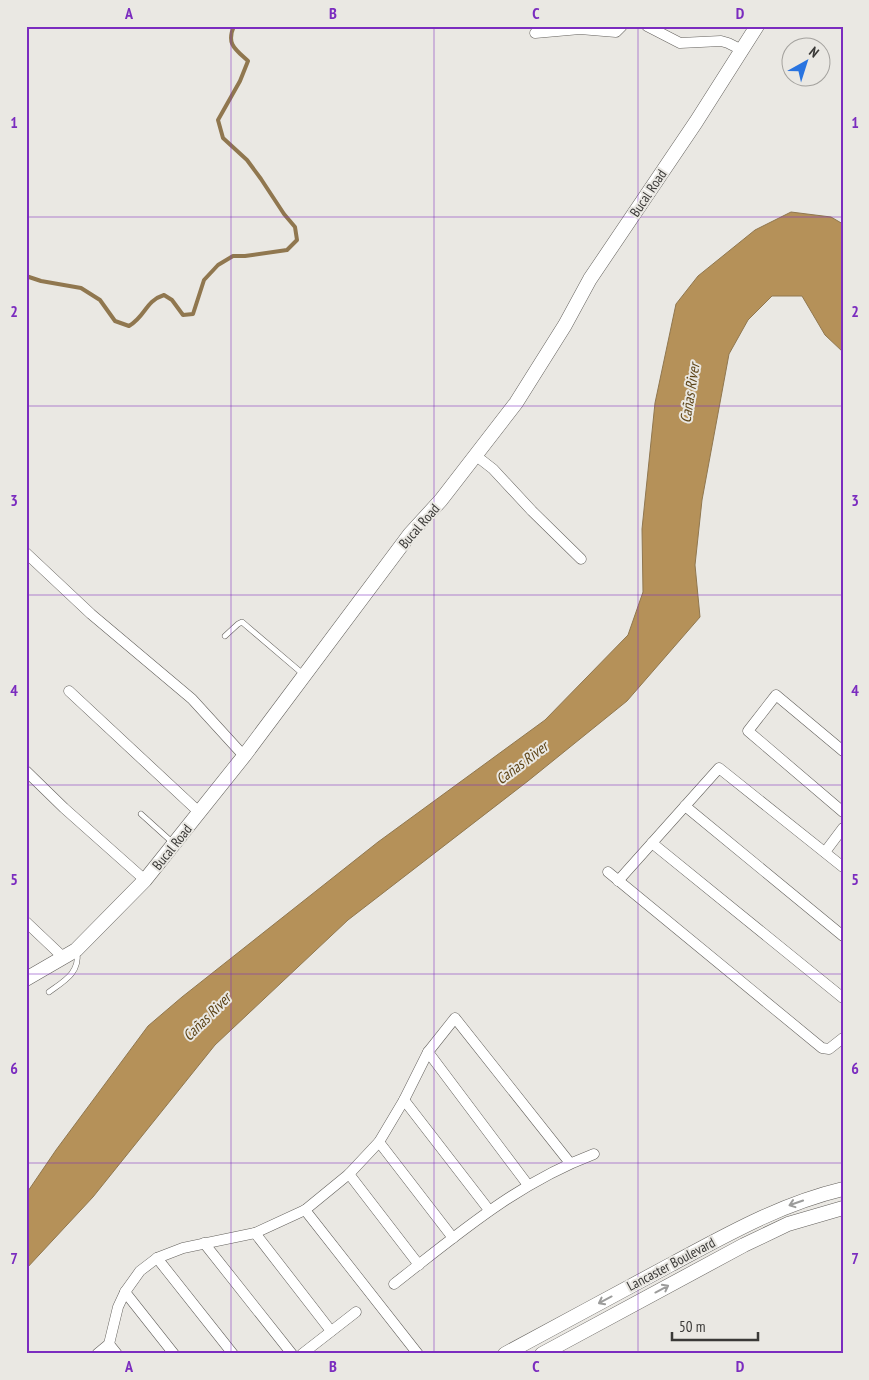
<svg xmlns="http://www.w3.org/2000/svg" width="869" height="1380" font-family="'PT Sans Narrow',sans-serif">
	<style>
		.water { fill: #b59159; stroke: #90774f }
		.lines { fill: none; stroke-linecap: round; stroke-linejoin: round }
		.stream { stroke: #90774f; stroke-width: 4 }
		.lane-casing { stroke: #63605c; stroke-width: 6 }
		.street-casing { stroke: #63605c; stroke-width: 11 }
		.secondary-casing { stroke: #63605c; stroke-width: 15 }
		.lane { stroke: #fff; stroke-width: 5 }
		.street { stroke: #fff; stroke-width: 10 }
		.secondary { stroke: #fff; stroke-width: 14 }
		.oneway { stroke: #9c9c9b }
		.grid { fill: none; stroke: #7b2cbf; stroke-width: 1; stroke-opacity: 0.55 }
		.labels { text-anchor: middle; stroke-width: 4; stroke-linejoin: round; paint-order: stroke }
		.street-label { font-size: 14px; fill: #3a3937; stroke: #eae8e3 }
		.water-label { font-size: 15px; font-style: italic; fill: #5c4316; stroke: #eae8e3 }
		.neatline { fill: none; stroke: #7b2cbf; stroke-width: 2 }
		.grid-label { font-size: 16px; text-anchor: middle; font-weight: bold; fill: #7b2cbf }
	</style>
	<rect width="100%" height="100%" fill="#eae8e3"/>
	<!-- water -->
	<path class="water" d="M791 212 831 217 843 224V352L825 335 802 296H772L748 320 729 354 702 500 695 565 700 617 627 701 528 781 348 920 215 1045 93 1197 26 1269V1194L56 1150 148 1026 182 997 378 842 545 720 628 635 643 592 642 529 655 403 676 304 698 276 755 230Z"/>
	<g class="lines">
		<!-- stream -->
		<path class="stream" d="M26 276 41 281 81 288 100 300 115 321 129 326C146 316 145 301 164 295L172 300 183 315 193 314 204 280 218 265 233 256H245L287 250 297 240 295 227 284 214 261 179 247 160 223 138 218 120 240 81 248 61C235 49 226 44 234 26"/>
		<defs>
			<g id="lane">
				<path d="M225 636 238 624 242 622 303 674"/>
				<path d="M141 814 172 842"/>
				<path d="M49 992C64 981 80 973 77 952"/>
			</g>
			<g id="street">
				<path d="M647 26 680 43 721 41 728 43 742 50"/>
				<path d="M535 33 580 29 616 32 622 26"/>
				<path d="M475 455 493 469 532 511 581 559"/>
				<path d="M26 553 91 614 192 699 244 756"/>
				<path d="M69 691 200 813"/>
				<path d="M843 751 776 695 748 731 843 812"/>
				<path d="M26 771 64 808 145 880"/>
				<path d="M685 806 843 936"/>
				<path d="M652 843 843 998"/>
				<path d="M825 852 843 828"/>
				<path d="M608 872 822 1048 829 1049 843 1038"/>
				<path d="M618 881 719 768 843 867"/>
				<path d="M26 922 64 958"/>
				<path d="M428 1052 528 1185"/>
				<path d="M404 1100 489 1210"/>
				<path d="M379 1142 453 1238"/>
				<path d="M349 1174 419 1265"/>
				<path d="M305 1210 418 1354"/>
				<path d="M255 1233 331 1331"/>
				<path d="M204 1243 292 1354"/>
				<path d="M157 1258 233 1354"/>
				<path d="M394 1284C458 1234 517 1183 594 1154"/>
				<path d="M125 1292 174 1354"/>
				<path d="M109 1344 117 1354"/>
				<path d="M97 1354 109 1344 118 1307 125 1292 140 1271 157 1258 183 1248 255 1233 305 1210 349 1174 379 1142 404 1100 428 1052 455 1018 570 1163"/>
				<path d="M302 1354 356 1312"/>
			</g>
			<g id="secondary">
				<path d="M26 979 76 950 145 880 244 756 410 534 441 500 516 403 565 325 590 279 696 122 757 26"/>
				<path d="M505 1354C560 1324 615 1295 670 1265 726 1235 780 1204 843 1189"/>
				<path d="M542 1354 744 1245 788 1224 843 1208"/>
			</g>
		</defs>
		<!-- lane casing -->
		<use href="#lane" class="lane-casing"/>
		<!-- street casing -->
		<use href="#street" class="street-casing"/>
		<!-- secondary casing -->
		<use href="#secondary" class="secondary-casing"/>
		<!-- lane -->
		<use href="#lane" class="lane"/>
		<!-- street -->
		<use href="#street" class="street"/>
		<!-- secondary -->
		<use href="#secondary" class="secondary"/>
	</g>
	<!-- one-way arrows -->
	<defs><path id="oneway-shaft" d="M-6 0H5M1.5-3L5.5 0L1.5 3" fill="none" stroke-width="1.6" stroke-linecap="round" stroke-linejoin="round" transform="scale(1.25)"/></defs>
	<g class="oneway">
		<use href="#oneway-shaft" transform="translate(796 1203) rotate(161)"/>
		<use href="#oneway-shaft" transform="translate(662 1289) rotate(-28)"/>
		<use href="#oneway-shaft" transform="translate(605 1300) rotate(152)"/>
	</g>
	<!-- grid -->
	<path class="grid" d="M231 26V1354M434 26V1354M638 26V1354M26 217H843M26 406H843M26 595H843M26 785H843M26 974H843M26 1163H843"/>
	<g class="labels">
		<!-- street labels -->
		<g class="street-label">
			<text transform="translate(648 193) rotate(-56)" y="5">Bucal Road</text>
			<text transform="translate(419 526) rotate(-49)" y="5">Bucal Road</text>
			<text transform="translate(172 847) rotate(-51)" y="5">Bucal Road</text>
			<text transform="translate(671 1264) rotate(-28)" y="5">Lancaster Boulevard</text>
		</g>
		<!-- water labels -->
		<g class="water-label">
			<text transform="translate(690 393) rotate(-81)" y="5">Cañas River</text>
			<text transform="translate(522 763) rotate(-37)" y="5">Cañas River</text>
			<text transform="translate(207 1017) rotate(-45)" y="5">Cañas River</text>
		</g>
	</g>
	<!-- border -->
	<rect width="869" height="1380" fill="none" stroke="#eae8e3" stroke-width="55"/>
	<!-- north arrow -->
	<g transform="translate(806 62) rotate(39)"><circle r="24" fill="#eae8e3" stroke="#a4a29e"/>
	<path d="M0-4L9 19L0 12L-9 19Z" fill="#2974e0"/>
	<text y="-8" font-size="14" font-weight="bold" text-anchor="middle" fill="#3a3937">N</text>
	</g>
	<!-- scale -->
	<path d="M672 1332v8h86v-8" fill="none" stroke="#3a3937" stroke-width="2.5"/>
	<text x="679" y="1332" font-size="15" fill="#3a3937" stroke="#eae8e3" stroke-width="4" paint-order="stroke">50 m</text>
	<rect x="28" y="28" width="814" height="1324" class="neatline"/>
	<g class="grid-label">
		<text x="129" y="19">A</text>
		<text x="333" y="19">B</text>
		<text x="536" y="19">C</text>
		<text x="740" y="19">D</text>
		<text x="14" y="128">1</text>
		<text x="855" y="128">1</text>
		<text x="14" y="317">2</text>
		<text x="855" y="317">2</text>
		<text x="14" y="506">3</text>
		<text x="855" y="506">3</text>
		<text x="14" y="696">4</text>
		<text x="855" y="696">4</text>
		<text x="14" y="885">5</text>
		<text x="855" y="885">5</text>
		<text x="14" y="1074">6</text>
		<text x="855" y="1074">6</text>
		<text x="14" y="1264">7</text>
		<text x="855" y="1264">7</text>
		<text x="129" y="1372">A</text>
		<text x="333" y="1372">B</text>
		<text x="536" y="1372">C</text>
		<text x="740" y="1372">D</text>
	</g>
</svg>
